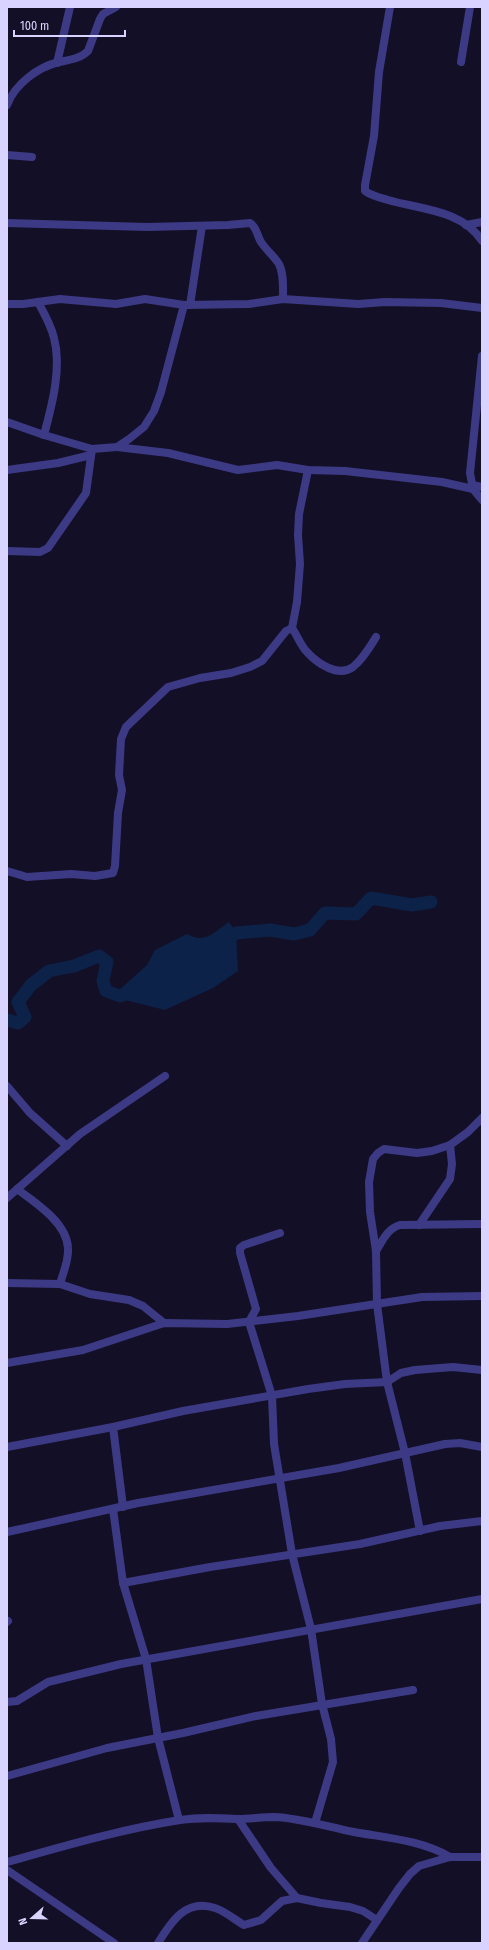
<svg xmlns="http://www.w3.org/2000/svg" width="489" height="1950" font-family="'Fira Sans Condensed',sans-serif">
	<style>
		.water { fill: #0c2248 }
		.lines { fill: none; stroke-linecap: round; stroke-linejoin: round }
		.river { stroke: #0c2248; stroke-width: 13 }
		.minor { stroke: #3d3a85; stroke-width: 8 }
	</style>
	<rect width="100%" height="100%" fill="#130f26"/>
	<!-- water -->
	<path class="water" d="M229 922 236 933 238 971 213 988 165 1010 117 998V992L147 965 155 950 187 934C205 944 213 933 229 922Z"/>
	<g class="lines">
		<!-- river -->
		<g class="river">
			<path d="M222 944 236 933 270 930 294 934 310 930 325 913 356 914 371 898 412 905 431 902"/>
			<path d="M7 1020 18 1023 25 1017 18 1002 31 985 49 971 74 966 99 956 107 962 103 981 106 991 120 996 133 991"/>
		</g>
		<!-- minor -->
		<g class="minor">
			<path d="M390 7 379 72 374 136 365 185V191C372 196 381 198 388 200 419 209 463 210 482 241"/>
			<path d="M461 62 470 7"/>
			<path d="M57 63 70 7"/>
			<path d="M7 105C15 84 38 67 59 62 69 60 80 59 88 51L100 19 103 14 116 7"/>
			<path d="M7 155 32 157"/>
			<path d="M7 223 147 227 228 225 250 223C257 227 257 236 261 242 266 250 274 256 279 264 284 274 283 288 283 299"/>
			<path d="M466 225 482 222"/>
			<path d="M38 302C44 313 51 325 54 338 62 368 52 405 44 435"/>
			<path d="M7 304H23L60 299 116 304 145 299 184 305 249 304 283 299 358 304 385 302 441 303 482 308"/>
			<path d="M190 305 202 226"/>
			<path d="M482 356 470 473 473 489 482 500"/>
			<path d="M7 422 44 435 92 449 117 447 129 439 144 427 154 411 161 392 184 305"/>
			<path d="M117 447 168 453 238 470 277 465 308 470 345 471 442 482 473 489"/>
			<path d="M7 470 58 463 91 455"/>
			<path d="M308 470 299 514 298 535 300 564 297 602 292 628C297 635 301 646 307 652 317 663 338 678 353 667 363 659 370 647 376 637"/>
			<path d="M472 485 482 487"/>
			<path d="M7 551 40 552 48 548 86 493 92 449"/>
			<path d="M7 871 27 877 71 874 95 876 113 873 115 866 118 813 122 790 119 775 121 739 126 727 168 687 200 678 231 673 250 667 262 661 286 631 292 628"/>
			<path d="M7 1086 30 1113 67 1146"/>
			<path d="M17 1189C35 1202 67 1223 68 1248 69 1260 63 1273 60 1284"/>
			<path d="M7 1198 80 1134 165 1076"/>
			<path d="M419 1225 450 1179 452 1164 450 1145"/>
			<path d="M280 1233 244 1245 240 1248V1253L256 1309 249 1322 272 1396 274 1444 292 1554 311 1629 322 1704 331 1739 333 1762 315 1823"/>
			<path d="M376 1251C383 1240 387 1229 400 1225L482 1224"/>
			<path d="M7 1283 60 1284 90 1294 129 1300 143 1306 164 1323"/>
			<path d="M7 1363 83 1350 164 1323 227 1324 298 1316 422 1297 482 1296"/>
			<path d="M113 1427 123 1507"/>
			<path d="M7 1447 113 1427 183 1411 308 1389 345 1384 387 1382 401 1373 415 1370 453 1367 482 1370"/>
			<path d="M113 1509 123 1583 146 1659 158 1738 179 1820"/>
			<path d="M420 1531 405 1453 387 1382 377 1304 376 1251 370 1212 369 1182 373 1159 378 1153 384 1149 417 1153 432 1151 450 1145 468 1132 482 1118"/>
			<path d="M7 1532 138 1503 339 1468 445 1444 460 1443 482 1447"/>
			<path d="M123 1583 210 1567 360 1544 440 1526 482 1521"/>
			<path d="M7 1622 8 1621"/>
			<path d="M7 1702 17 1701 48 1682 121 1664 482 1599"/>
			<path d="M7 1776 107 1748 183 1733 256 1716 413 1690"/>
			<path d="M238 1819 271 1868 297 1898"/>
			<path d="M7 1862C64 1846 122 1829 180 1820 200 1817 218 1818 238 1819 250 1819 262 1817 274 1817 301 1818 328 1827 354 1832 387 1838 421 1840 450 1857"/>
			<path d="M7 1870 114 1943"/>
			<path d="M158 1943C171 1922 186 1898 215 1908 225 1911 235 1920 244 1925L261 1920 282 1901 297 1898 321 1903 350 1907 363 1911 377 1920"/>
			<path d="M362 1943 399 1888 410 1874 419 1866 450 1857H482"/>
		</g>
	</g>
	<!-- border -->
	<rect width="489" height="1950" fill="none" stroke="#d9d4ff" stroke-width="16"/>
	<!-- north arrow -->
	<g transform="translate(32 1918) rotate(250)" stroke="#130f26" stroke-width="3" paint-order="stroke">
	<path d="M0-3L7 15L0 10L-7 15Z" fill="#d9d4ff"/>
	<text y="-6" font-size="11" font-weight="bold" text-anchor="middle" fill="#d9d4ff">N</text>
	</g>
	<!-- scale -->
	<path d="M14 30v6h111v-6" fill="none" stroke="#d9d4ff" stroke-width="2"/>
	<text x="20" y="30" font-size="12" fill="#d9d4ff" stroke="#130f26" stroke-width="3" paint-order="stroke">100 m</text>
</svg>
